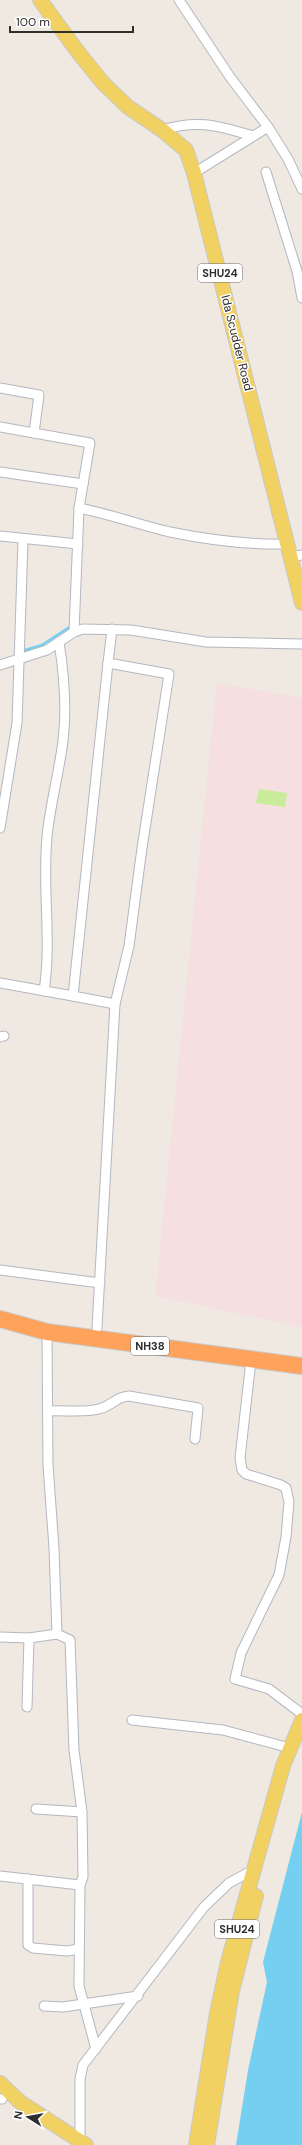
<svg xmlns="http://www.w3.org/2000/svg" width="302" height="2145" font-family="'DM Sans',sans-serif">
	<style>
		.medical { fill: #f5dfe0 }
		.pitch { fill: #c9ec9a }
		.water { fill: #75cff0 }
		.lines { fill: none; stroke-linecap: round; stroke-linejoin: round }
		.stream { stroke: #75cff0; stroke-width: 2.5 }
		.street-casing { stroke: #b4b7c1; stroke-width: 11 }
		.primary-casing { stroke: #c9c9c9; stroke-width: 16 }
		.highway-casing { stroke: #c9c9c9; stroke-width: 18 }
		.street { stroke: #fff; stroke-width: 9 }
		.primary { stroke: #f2d163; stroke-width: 14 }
		.highway { stroke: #ffa35c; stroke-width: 16 }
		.labels { text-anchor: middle; stroke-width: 3; stroke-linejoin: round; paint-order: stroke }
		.shield { fill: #fff; stroke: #6d6d6d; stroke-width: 1 }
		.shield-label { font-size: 11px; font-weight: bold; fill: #2e2e2e }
		.street-label { font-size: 12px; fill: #2e2e2e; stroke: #fff }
	</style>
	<rect width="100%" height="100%" fill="#efe9e1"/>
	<!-- medical -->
	<path class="medical" d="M217 683 302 698V1327L155 1296Z"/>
	<!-- pitch -->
	<path class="pitch" d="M259 789 287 793 285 807 256 803Z"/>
	<!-- water -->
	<path class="water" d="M302 1812V2145H236L248 2070 267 1982 263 1962Z"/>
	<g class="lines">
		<!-- stream -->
		<path class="stream" d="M22 651 42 645 71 626"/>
		<defs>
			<g id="street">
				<path d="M179 0 230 77 268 127"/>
				<path d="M162 130C199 119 218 126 253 136"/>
				<path d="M266 172 297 271 302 298"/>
				<path d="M194 173 268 127 288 159 302 189"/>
				<path d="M0 388 39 395 34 433"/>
				<path d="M0 427 90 443 79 508C110 514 140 525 170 532 209 540 249 545 288 544"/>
				<path d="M0 472 83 484"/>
				<path d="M0 536 78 544"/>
				<path d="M292 557 302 555"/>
				<path d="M74 632 79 508"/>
				<path d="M108 663 73 996 115 1004"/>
				<path d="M0 665 47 650 74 632 83 629 131 630 206 642 302 644"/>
				<path d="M0 828 17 723 23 540"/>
				<path d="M0 983 73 996"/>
				<path d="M44 991C52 939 42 889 47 837 50 805 59 773 63 741 67 708 64 674 59 642"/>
				<path d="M0 1037 4 1036"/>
				<path d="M0 1270 100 1283"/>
				<path d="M97 1328 115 1004 129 946 142 848 169 674 108 663 112 629"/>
				<path d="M47 1332 48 1465 54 1548 57 1634"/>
				<path d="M251 1360 240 1458 242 1470 246 1474 281 1485 286 1488 289 1502 286 1537 279 1575 241 1653 235 1679 269 1689 302 1714"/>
				<path d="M48 1411C64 1410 83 1413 99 1409 114 1405 115 1397 129 1396L198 1408 195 1439"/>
				<path d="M0 1637 29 1638 57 1634 70 1640 74 1750 82 1812 83 1877 80 1885 79 1986 96 2049"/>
				<path d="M27 1707 29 1638"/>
				<path d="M132 1720 223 1730 290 1748"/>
				<path d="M36 1809 82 1812"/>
				<path d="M0 1876 80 1885"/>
				<path d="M28 1879V1945L33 1948 67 1951 79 1949"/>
				<path d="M44 2006 63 2007 138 1996"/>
				<path d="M0 2099H2"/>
				<path d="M80 2145V2079L83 2065 204 1907 229 1883 253 1870"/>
			</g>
			<g id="primary">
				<path d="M40 0 78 52 103 83 128 107 162 130 186 150 194 173 302 603"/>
				<path d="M0 2083 20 2102 86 2145"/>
				<path d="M196 2145 217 2013 228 1962 283 1766 302 1720"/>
				<path d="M207 2145 232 1991 256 1896"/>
			</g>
			<path id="highway" d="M0 1319 47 1332 302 1366"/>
		</defs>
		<!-- street casing -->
		<use href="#street" class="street-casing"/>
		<!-- primary casing -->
		<use href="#primary" class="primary-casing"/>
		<!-- highway casing -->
		<use href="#highway" class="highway-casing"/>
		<!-- street -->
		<use href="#street" class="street"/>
		<!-- primary -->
		<use href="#primary" class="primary"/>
		<!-- highway -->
		<use href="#highway" class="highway"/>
	</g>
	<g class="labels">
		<!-- shield labels -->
		<g class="shield">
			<rect x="198" y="264" width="44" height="18" rx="3"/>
			<rect x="131" y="1337" width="38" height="18" rx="3"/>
			<rect x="215" y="1920" width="44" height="18" rx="3"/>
		</g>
		<g class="shield-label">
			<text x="220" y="277">SHU24</text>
			<text x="150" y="1350">NH38</text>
			<text x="237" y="1933">SHU24</text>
		</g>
		<!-- street labels -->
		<g class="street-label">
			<text transform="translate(237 343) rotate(76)" y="4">Ida Scudder Road</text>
		</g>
	</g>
	<!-- north arrow -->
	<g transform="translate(28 2117) rotate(281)" stroke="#ffffff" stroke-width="3" paint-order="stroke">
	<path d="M0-3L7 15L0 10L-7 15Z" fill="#2e2e2e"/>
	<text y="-6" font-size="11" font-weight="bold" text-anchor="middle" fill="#2e2e2e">N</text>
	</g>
	<!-- scale -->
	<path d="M10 26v6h123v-6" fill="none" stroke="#2e2e2e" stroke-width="2"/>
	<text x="16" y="26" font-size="12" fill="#2e2e2e" stroke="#ffffff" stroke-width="3" paint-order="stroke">100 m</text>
</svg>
